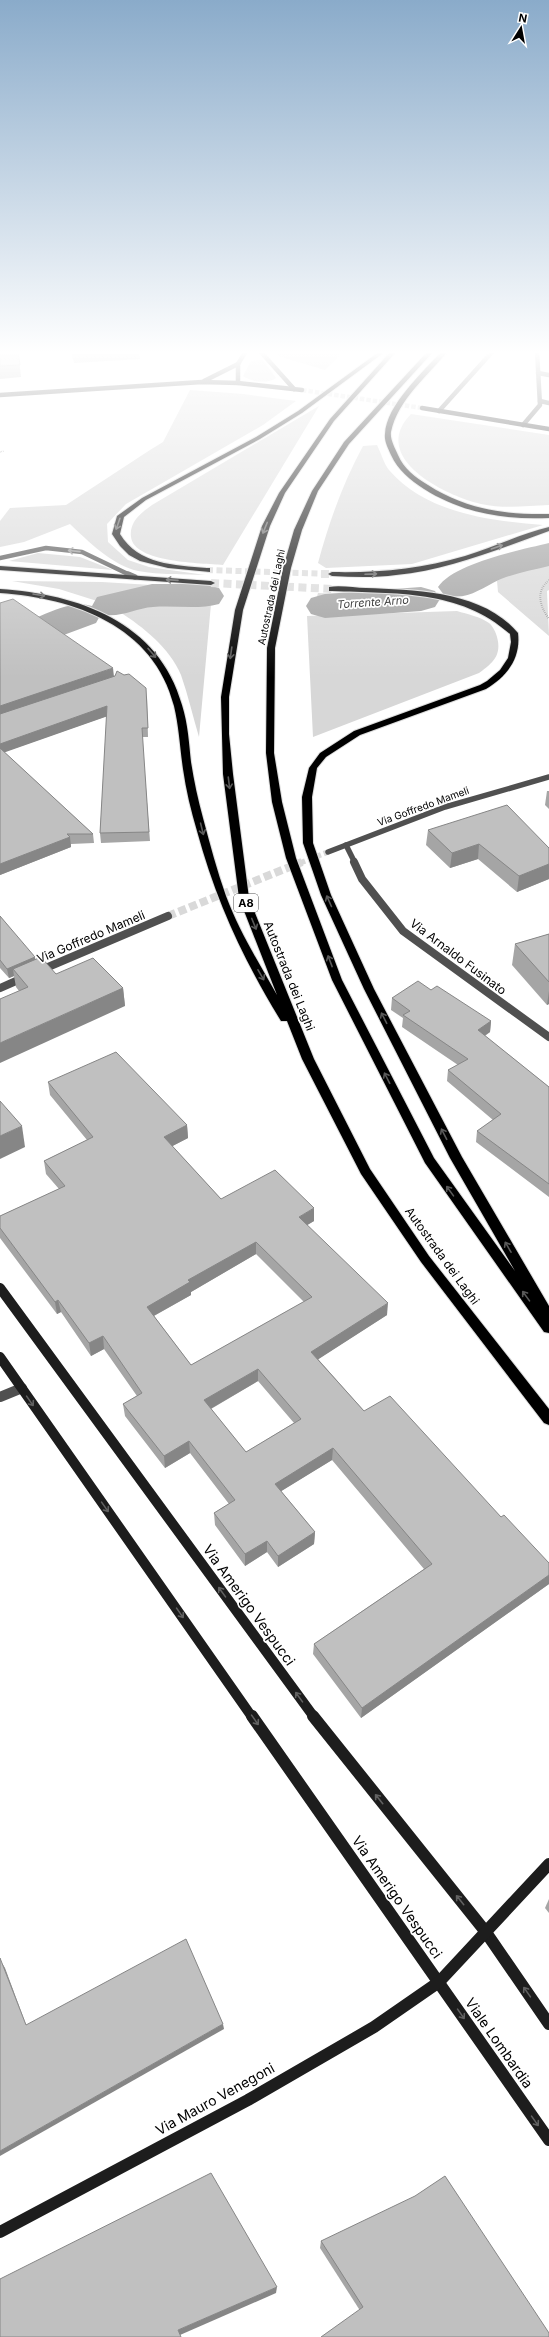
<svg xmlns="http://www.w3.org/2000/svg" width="549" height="2337" font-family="Inter,sans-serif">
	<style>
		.green { fill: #d7d7d7 }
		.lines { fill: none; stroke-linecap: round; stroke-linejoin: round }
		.river { fill: #9e9e9e; fill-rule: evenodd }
		.street-tunnel-far1 { stroke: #d9d9d9; stroke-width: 5.5; stroke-dasharray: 5.5 3; stroke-linecap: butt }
		.street-tunnel { stroke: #d9d9d9; stroke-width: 8; stroke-dasharray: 8 3.5; stroke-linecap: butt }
		.secondary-tunnel { stroke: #d9d9d9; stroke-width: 4.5; stroke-dasharray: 4.5 2; stroke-linecap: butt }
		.highway-tunnel-far1 { stroke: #d9d9d9; stroke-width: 6; stroke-dasharray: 6 3.5; stroke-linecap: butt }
		.highway-tunnel { stroke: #d9d9d9; stroke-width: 8; stroke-dasharray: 8 4.5; stroke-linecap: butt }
		.highway-casing { stroke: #dbdbdb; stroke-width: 2 }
		.path-far1 { stroke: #727272; stroke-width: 1.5; stroke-dasharray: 0.5 1; stroke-linecap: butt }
		.path { stroke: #727272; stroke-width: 2; stroke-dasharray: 0.5 1.5; stroke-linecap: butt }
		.lane-far2 { stroke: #505050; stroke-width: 4.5 }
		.lane-far1 { stroke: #505050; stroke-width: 5.5 }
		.lane { stroke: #505050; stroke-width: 10 }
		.street-far2 { stroke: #505050; stroke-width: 4.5 }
		.street-far1 { stroke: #505050; stroke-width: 5.5 }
		.street { stroke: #505050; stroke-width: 8 }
		.secondary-far2 { stroke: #1d1d1d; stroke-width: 4.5 }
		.secondary-far1 { stroke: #1d1d1d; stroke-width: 10 }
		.secondary { stroke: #1d1d1d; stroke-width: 12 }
		.highway { fill: #000; fill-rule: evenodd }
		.wall { fill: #a5a5a5; fill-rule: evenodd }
		.shaded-wall { fill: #868686 }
		.building { fill: #c0c0c0; stroke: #868686; fill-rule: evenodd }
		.oneway { stroke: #595959 }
		.oneway2 { stroke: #969696 }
		.oneway3 { stroke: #616161 }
		.labels { text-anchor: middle; stroke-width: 3.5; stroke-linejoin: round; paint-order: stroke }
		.far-street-label { font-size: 10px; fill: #000; stroke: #fff }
		.far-water-label { font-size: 11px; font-style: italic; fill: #3f3f3f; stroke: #fff }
		.shield { fill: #fff; stroke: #4c4c4c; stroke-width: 1 }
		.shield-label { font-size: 11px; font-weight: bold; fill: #000 }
		.street-label { font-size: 12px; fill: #000; stroke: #fff }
		.near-street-label { font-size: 14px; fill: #000; stroke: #fff }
	</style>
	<rect width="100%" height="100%" fill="#fff"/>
	<!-- green -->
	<g class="green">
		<path d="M273 351H344L325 370 278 356Z"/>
		<path d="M263 360 276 378C267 384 252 382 243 376L251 361Z"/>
		<path d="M190 390 243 394 296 401 263 425 126 504 107 524 108 542 128 560 149 567 205 575C184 574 160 575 138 571 112 565 89 542 70 524L24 542 0 547V521L10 508 66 505 150 450 163 442Z"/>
		<path d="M319 406 223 565C202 563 134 563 131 537 129 522 141 513 152 505Z"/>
		<path d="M411 414 549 435V505C527 506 503 509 481 504 446 496 368 458 411 414Z"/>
		<path d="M377 445C381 453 384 464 389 470 426 513 490 521 543 525L412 564 326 568 318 563C329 522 343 483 363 446Z"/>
		<path d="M38 553 80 557 113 570 9 561Z"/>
		<path d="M549 560V590L547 591 549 636 498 592 497 581 515 571Z"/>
		<path d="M12 581 102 582 217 589 215 591 142 590 97 601 59 589Z"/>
		<path d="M318 593 409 597 340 602 316 600Z"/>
		<path d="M178 603 211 604 199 737C193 717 188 695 181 675 170 648 143 627 120 612L131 606Z"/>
		<path d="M457 611C467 614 481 617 489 623 493 626 496 633 497 637 502 655 493 663 479 673L313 737 307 616Z"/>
	</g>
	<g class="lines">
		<!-- river -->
		<g class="river">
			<path d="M549 543V566C533 570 516 573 501 579 479 589 468 601 444 595L438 587C454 563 520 550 549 543Z"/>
			<path d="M152 584H205L219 588 224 596 219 604C197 610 175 605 153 607 135 608 119 619 101 614L96 623 26 649 0 655V631C30 626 62 598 92 606L97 597Z"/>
			<path d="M421 587 435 591 440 599 435 607 421 611 325 618 311 614 306 606 311 598 325 594Z"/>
		</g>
		<!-- street-tunnel-far1 -->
		<path class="street-tunnel-far1" d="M300 863 328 852"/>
		<!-- street-tunnel -->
		<path class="street-tunnel" d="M168 916 302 862"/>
		<!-- secondary-tunnel -->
		<path class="secondary-tunnel" d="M302 390 422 408"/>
		<!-- highway-tunnel-far1 -->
		<path class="highway-tunnel-far1" d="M207 570 332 574"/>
		<!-- highway-tunnel -->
		<g class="highway-tunnel">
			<path d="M321 574H332"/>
			<path d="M211 583 332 589"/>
		</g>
		<defs>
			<g id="highway">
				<path d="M380 351H386L302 413 260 439 146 500 124 517 120 534C139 565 174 565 207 568H210V572L168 568 140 561 129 555 120 546 112 534 117 516 142 498 256 437 298 411Z"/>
				<path d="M391 351H397L334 421 285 493 270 526 243 610 229 697V734L233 774 249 898 314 1059 370 1169 429 1256 549 1409V1425L544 1423 421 1262 361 1174 302 1059 287 1021H281C243 959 216 901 197 831 191 811 186 790 183 769 180 748 179 727 174 706 154 626 74 598 0 593V589C78 594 159 622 182 705 188 724 189 743 191 762 194 781 198 800 203 818 210 844 217 871 226 896 239 931 259 963 277 995L239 898 223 774 221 697 235 610 262 526 279 493 330 419Z"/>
				<path d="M428 351H434L349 444 318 491 302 530 291 568 275 648 274 753 282 802 296 858 342 980 434 1158 515 1271 450 1158 364 989 321 895 303 843 302 797 309 768 320 753 354 731 480 685 487 681 500 670 508 658 511 642 510 634C459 589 396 594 332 591H329V587C341 585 355 588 366 588 416 590 483 591 518 633 521 659 507 676 486 689L360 735 326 757 317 768 312 797 313 843 331 895 374 989 462 1157 549 1306V1333L544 1332 425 1163 332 980 286 858 272 802 266 753 267 648 283 568 294 530 312 491 344 442Z"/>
				<path d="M442 351H448C428 376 398 399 391 432 390 440 395 448 398 455 404 469 415 477 428 485 465 509 505 515 549 514V518C504 520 462 513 424 489 410 480 398 470 391 455 388 448 384 441 385 434 386 405 424 371 442 351Z"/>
				<path d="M549 527V531C499 549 449 570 396 575 375 578 353 577 332 576L328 574 332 572C378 573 421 569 465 556 493 547 521 534 549 527Z"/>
				<path d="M0 566 211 581 215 583 211 585 0 570Z"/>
			</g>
		</defs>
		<!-- highway casing -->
		<use href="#highway" class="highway-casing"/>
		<!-- path-far1 -->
		<path class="path-far1" d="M0 452 4 451"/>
		<!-- path -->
		<path class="path" d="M549 580C535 592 540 606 549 619"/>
		<!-- lane-far2 -->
		<g class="lane-far2">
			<path d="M538 373 549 375"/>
			<path d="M540 401 549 403"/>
			<path d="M523 425 540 405 537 351"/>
			<path d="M0 558 46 548 82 552 130 575"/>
		</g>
		<!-- lane-far1 -->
		<path class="lane-far1" d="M128 574 135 577"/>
		<!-- lane -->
		<path class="lane" d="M0 1397 22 1388"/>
		<!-- street-far2 -->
		<path class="street-far2" d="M439 411 493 351"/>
		<!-- street-far1 -->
		<g class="street-far1">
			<path d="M346 845 355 863"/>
			<path d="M328 852 445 807 549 777"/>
		</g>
		<!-- street -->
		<g class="street">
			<path d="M354 862 362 879 403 931 549 1037"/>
			<path d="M41 970 168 916"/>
			<path d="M0 988 25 977"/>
		</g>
		<!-- secondary-far2 -->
		<g class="secondary-far2">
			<path d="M260 351 294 389"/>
			<path d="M204 381 238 364"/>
			<path d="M238 383V364L246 351"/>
			<path d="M0 395 202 382 238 383 302 390"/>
			<path d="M422 408 549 429"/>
		</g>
		<!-- secondary-far1 -->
		<g class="secondary-far1">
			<path d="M0 1288 314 1717"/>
			<path d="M0 1357 252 1717"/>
		</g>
		<!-- secondary -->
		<g class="secondary">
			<path d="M252 1716 549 2140"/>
			<path d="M313 1716 485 1931 549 2024"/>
			<path d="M0 2232 248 2100 374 2027 439 1982 549 1864"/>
		</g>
		<!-- highway -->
		<use href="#highway" class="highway"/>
	</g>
	<!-- wall -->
	<g class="wall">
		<path d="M0 351H18L21 377 0 379Z"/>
		<path d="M71 351H139L140 359 74 363Z"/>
		<path d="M0 603 147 697 148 737H142L150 841 101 843 100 833 107 716 4 752 93 834 94 843 71 844V847L0 875Z"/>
		<path d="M547 791H549V809L545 805Z"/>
		<path d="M428 830 549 848V879L517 892 478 859 450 868 426 845Z"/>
		<path d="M0 916 35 959 56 974 123 988 125 1006 19 991 16 987 14 976 9 978 0 968Z"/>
		<path d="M549 934V1004L547 1005 512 965 515 944Z"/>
		<path d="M431 990 491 1021 490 1032 485 1036 549 1087V1197L476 1142 477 1131 493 1120 447 1081 448 1070 458 1065 402 1027 403 1018 391 1010 392 998Z"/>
		<path d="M48 1082 187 1125 188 1138 172 1146 221 1199 314 1221 307 1225 387 1315 318 1359 364 1411 501 1517 549 1563V1584L361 1718 313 1654 314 1644 424 1569 332 1460 281 1491 315 1532 314 1544 278 1567 267 1552 245 1566 215 1525 214 1513 229 1504 190 1453 165 1468 125 1416 123 1404 137 1396 104 1349 91 1356 61 1312 57 1314 0 1238V1216L59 1189 46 1174 44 1161 87 1140 50 1095ZM256 1254 304 1302 191 1365 154 1316 191 1295V1292ZM258 1381 294 1423 246 1452 211 1409Z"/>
		<path d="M549 1899V1913L545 1908Z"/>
		<path d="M321 2241 549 2333 359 2309 320 2248Z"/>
	</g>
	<!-- shaded-wall -->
	<g class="shaded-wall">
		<path d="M113 668 114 677 0 716V706Z"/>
		<path d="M107 706 108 716 0 754V744Z"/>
		<path d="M70 837 71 847 0 875V864Z"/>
		<path d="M479 844 478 859 450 868 452 853Z"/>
		<path d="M549 864V879L517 892 519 876Z"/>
		<path d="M35 957 36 967 13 969 14 976 9 978 7 969Z"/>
		<path d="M123 988 125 1006 0 1063V1043Z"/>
		<path d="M549 991V1004L547 1005Z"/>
		<path d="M491 1021 490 1032 476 1041 478 1030Z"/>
		<path d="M187 1125 188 1138 165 1150 164 1137Z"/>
		<path d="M22 1126 25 1147 0 1159V1136Z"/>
		<path d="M314 1208V1221L299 1230V1217Z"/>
		<path d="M256 1242V1254L191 1292V1295L148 1319 147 1307 188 1280Z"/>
		<path d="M58 1300 61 1312 57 1314 55 1302Z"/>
		<path d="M388 1303 387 1315 311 1364V1352Z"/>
		<path d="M103 1336 104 1349 91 1356 89 1343Z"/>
		<path d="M258 1369V1381L205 1412 204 1400Z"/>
		<path d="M189 1441 190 1453 165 1468 164 1456Z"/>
		<path d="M333 1448 332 1460 275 1495V1484Z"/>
		<path d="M315 1532 314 1544 278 1567V1556Z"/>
		<path d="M267 1541V1552L245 1566V1554Z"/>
		<path d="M549 1575V1584L361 1718 362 1708Z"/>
		<path d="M2 1963 5 1968 28 2030 26 2025Z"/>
		<path d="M223 2024 224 2029 0 2156V2151Z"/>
		<path d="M277 2287 276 2293 180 2335 178 2330Z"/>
	</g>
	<!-- building -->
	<g class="building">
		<path d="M0 351H18L20 365 0 366Z"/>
		<path d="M73 351H98L73 352Z"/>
		<path d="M13 599 113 668 0 706V603Z"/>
		<path d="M117 671 124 675 129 674 146 688 148 728H142L149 832 100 833 107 706 0 744V714L115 676Z"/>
		<path d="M0 748 93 834H67L70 837 0 864Z"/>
		<path d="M507 805 549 848V864L519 876 479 844 452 853 428 830Z"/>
		<path d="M0 916 35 957 7 969 0 960Z"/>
		<path d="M549 934V982L515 944Z"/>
		<path d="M41 957 56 974 93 958 123 988 0 1043V999L28 987 13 969Z"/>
		<path d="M418 981 431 990 437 986 491 1021 478 1030 549 1087V1184L477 1131 501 1114 448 1070 468 1059 403 1015 410 1011 392 998Z"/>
		<path d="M116 1052 187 1125 164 1137 221 1199 275 1170 314 1208 299 1217 388 1303 311 1352 364 1411 390 1396 501 1517 504 1515 549 1563V1575L362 1708 314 1644 432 1564 333 1448 275 1484 315 1532 278 1556 267 1541 245 1554 214 1513 235 1500 189 1441 164 1456 123 1404 142 1393 103 1336 89 1343 58 1300 55 1302 0 1228V1216L65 1186 44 1161 93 1137 48 1082ZM256 1242 312 1297 191 1365 147 1307 190 1282 188 1280ZM258 1369 301 1419 246 1452 204 1400Z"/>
		<path d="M0 1101 22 1126 0 1136Z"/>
		<path d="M186 1939 223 2024 0 2151V1958L26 2025Z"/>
		<path d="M211 2173 277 2287 178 2330 181 2337H0V2279Z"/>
		<path d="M445 2176 549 2333V2337H321L363 2307 321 2241 415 2196Z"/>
	</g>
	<!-- one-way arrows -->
	<defs><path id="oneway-shaft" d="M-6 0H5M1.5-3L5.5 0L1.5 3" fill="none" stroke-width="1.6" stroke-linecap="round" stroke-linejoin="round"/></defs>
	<g class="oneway">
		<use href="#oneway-shaft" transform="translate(118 524) rotate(109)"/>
		<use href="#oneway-shaft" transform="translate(265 528) rotate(112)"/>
		<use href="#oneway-shaft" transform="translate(497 547) rotate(-19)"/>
		<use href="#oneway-shaft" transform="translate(371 574) rotate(-2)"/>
		<use href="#oneway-shaft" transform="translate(172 580) rotate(-176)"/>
		<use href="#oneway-shaft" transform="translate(39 595) rotate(9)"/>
		<use href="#oneway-shaft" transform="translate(152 653) rotate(49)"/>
		<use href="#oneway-shaft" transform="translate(231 653) rotate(98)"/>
		<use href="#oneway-shaft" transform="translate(229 783) rotate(83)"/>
		<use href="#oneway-shaft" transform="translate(202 829) rotate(76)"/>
		<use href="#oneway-shaft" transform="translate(329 901) rotate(-114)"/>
		<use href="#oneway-shaft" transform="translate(254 924) rotate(68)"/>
		<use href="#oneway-shaft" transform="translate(330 961) rotate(-111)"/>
		<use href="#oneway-shaft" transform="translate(261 975) rotate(60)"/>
		<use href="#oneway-shaft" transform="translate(384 1018) rotate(-117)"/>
		<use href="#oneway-shaft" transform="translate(387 1078) rotate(-117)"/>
		<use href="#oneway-shaft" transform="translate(444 1134) rotate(-117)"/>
		<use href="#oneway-shaft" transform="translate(450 1191) rotate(-126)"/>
		<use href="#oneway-shaft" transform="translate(508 1247) rotate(-120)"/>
		<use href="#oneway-shaft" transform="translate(526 1296) rotate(-126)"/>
	</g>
	<use class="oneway2" href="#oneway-shaft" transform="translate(74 551) rotate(-174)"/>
	<g class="oneway3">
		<use href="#oneway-shaft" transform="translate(30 1401) rotate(55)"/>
		<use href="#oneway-shaft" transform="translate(105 1507) rotate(55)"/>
		<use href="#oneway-shaft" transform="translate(222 1592) rotate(-126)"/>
		<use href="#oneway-shaft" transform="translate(180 1613) rotate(55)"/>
		<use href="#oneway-shaft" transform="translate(299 1697) rotate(-126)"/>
		<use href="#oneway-shaft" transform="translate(255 1720) rotate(55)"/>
		<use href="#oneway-shaft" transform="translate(379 1799) rotate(-129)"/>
		<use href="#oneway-shaft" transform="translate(460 1900) rotate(-129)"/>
		<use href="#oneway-shaft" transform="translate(527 1992) rotate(-125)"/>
		<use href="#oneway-shaft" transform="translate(461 2014) rotate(55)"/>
		<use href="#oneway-shaft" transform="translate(535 2121) rotate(55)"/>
	</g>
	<!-- sky -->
	<linearGradient id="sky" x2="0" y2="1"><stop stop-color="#8aabca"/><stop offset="0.52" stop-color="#fff"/><stop offset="1" stop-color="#fff" stop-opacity="0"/></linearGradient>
	<rect width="549" height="678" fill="url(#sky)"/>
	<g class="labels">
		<!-- far-street labels -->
		<g class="far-street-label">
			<text transform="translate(271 597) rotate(-78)" y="4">Autostrada dei Laghi</text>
			<text transform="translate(423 806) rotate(-20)" y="4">Via Goffredo Mameli</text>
		</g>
		<!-- far-water labels -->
		<g class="far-water-label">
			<text transform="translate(373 602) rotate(-4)" y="4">Torrente Arno</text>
		</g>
		<!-- shield labels -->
		<rect class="shield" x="234" y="894" width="24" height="18" rx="3"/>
		<g class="shield-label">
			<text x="246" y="907">A8</text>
		</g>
		<!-- street labels -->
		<g class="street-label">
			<text transform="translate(91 937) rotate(-23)" y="4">Via Goffredo Mameli</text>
			<text transform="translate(458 957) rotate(37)" y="4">Via Arnaldo Fusinato</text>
			<text transform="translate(289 976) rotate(68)" y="4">Autostrada dei Laghi</text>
			<text transform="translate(442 1256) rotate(54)" y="4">Autostrada dei Laghi</text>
		</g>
		<!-- near-street labels -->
		<g class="near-street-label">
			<text transform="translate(249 1605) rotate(54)" y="5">Via Amerigo Vespucci</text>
			<text transform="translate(397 1897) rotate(55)" y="5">Via Amerigo Vespucci</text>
			<text transform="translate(499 2043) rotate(55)" y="5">Viale Lombardia</text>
			<text transform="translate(215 2099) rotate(-29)" y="5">Via Mauro Venegoni</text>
		</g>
	</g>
	<!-- north arrow -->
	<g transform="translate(521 28) rotate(11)" stroke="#ffffff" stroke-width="3" paint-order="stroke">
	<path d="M0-3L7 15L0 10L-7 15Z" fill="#000000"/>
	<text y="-6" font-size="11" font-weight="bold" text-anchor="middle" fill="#000000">N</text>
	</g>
</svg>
